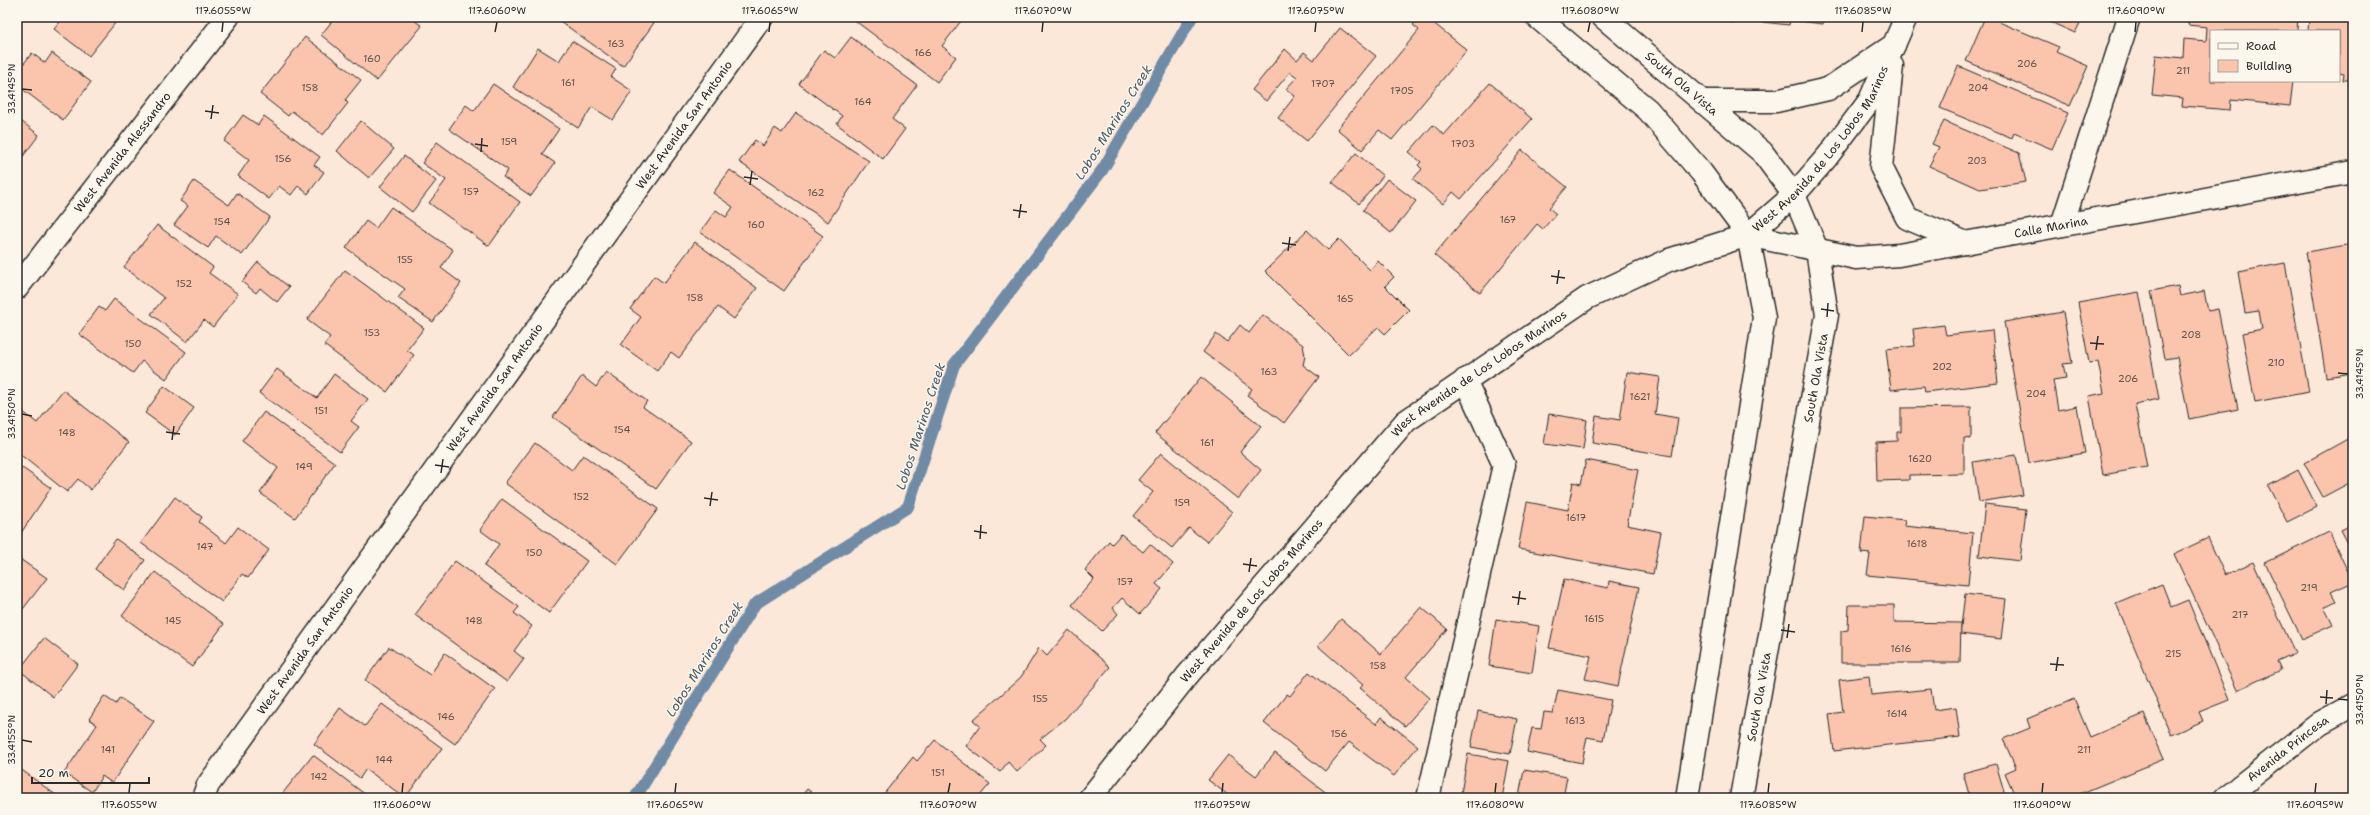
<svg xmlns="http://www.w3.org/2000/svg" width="2370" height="815" font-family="'Shantell Sans',sans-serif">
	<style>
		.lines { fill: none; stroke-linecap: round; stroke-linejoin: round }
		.stream { stroke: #6f8ba5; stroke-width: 12 }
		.building { fill: #fac4ad; stroke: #2b2b2b }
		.minor-casing { stroke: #2b2b2b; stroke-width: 25 }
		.major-casing { stroke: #2b2b2b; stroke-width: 25 }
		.minor { stroke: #fbf7ec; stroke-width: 22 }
		.major { stroke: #fbf7ec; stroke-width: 22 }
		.ticks { fill: none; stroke: #2b2b2b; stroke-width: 1.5 }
		.labels { text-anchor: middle; stroke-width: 3; stroke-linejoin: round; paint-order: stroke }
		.number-label { font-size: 10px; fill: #5f514c }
		.street-label { font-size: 12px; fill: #2b2b2b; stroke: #fbf7ec }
		.water-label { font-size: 13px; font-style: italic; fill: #4d5b68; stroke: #fbf7ec }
		.neatline { fill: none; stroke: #2b2b2b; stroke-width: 1.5 }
		.ticks-label { font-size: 10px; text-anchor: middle; fill: #2b2b2b }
	</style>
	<rect width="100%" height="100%" fill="#fbe8d9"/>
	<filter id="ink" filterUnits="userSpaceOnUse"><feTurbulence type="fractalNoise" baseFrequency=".025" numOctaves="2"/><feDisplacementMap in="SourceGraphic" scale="8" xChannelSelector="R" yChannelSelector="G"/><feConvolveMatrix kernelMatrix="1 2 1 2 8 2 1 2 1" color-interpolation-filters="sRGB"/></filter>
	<g filter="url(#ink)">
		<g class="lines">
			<!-- stream -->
			<path class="stream" d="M635 798 755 604 908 507 954 365 1103 169 1192 17"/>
		</g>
		<!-- building -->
		<g class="building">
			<path d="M54 17H120L89 56 54 29 60 22Z"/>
			<path d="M327 17H410L422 26 377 81 321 35 332 21Z"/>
			<path d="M554 17H651L656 20 623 66Z"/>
			<path d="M850 17H964L942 46 956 57 937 82Z"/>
			<path d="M1420 17H1426L1467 50 1392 140 1379 130 1362 150 1337 129 1419 30 1413 25Z"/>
			<path d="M1697 17H1824L1823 24 1790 20 1789 25 1736 19 1735 23Z"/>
			<path d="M1985 17H2001L1999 22 2059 47 2056 52 2088 66 2070 106 1966 61Z"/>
			<path d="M2039 17H2083L2075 33Z"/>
			<path d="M2189 17H2298L2297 31H2211V81H2293L2290 106 2231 100 2230 110 2182 106 2183 98 2152 95 2156 55 2183 58 2184 39 2206 41 2207 27 2188 25Z"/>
			<path d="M2309 17H2353V80H2343L2344 73 2339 72V31H2308Z"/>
			<path d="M1340 28 1376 56 1307 141 1278 118 1295 96 1286 89 1297 77 1290 72 1266 101 1252 90 1285 49 1297 60 1304 52 1314 60Z"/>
			<path d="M305 37 361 80 345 100 348 103 323 135 292 111 288 116 260 94Z"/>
			<path d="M851 37 917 85 892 119 905 129 883 159 837 124 842 116 799 84 824 50 835 58Z"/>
			<path d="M572 41 616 69 611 77 632 91 613 120 592 107 578 128 513 87 538 48 559 61Z"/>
			<path d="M32 53 45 63 52 53 91 82 63 120 17 85V72Z"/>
			<path d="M1958 66 2068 113 2052 149 2014 133 2012 138 1940 108Z"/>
			<path d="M1490 83 1532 119 1461 199 1453 192 1443 204 1413 179 1422 169 1418 165 1421 162 1409 152 1433 125 1444 135Z"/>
			<path d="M493 84 559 129 542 154 555 163 531 196 503 177 508 170 449 129 466 105 474 111Z"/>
			<path d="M796 113 869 161 828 222 739 162 755 140 763 146 775 128 782 133Z"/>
			<path d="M243 115 258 125 264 116 320 157 314 165 324 172 308 194 298 186 291 195 279 186 269 199 238 176 249 160 224 141Z"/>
			<path d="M17 118 39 135 21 159 17 156Z"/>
			<path d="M361 121 394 149 369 178 337 151Z"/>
			<path d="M1944 121 2019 153 2026 182 1980 189 1929 166 1939 147 1932 144Z"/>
			<path d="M437 142 520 202 489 246 429 203 446 180 422 163Z"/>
			<path d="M1522 150 1567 187 1549 208 1556 214 1543 229 1537 224 1480 293 1434 255Z"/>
			<path d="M1356 153 1383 176 1359 204 1332 182Z"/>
			<path d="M404 156 436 181 412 212 380 187Z"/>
			<path d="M730 170 823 236 784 291 700 232 716 210 726 217 733 207 713 193Z"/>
			<path d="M1387 179 1416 201 1391 233 1363 210Z"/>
			<path d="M194 181 229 205 237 193 270 217 242 255 216 236 208 248 174 225 188 206 180 201Z"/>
			<path d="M391 207 453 250 441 268 461 283 433 322 398 298 405 289 346 248 366 221 376 228Z"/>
			<path d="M157 225 213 267 209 273 238 294 213 327 204 320 187 342 151 314 164 298 124 267Z"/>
			<path d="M1307 230 1328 250 1339 239 1370 270 1378 261 1394 277 1385 286 1409 310 1385 334 1378 327 1349 355 1265 271Z"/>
			<path d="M695 242 757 288 734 319 718 307 679 358 671 352 657 371 621 345 641 317 630 309 654 276 664 283Z"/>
			<path d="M2353 244V283L2350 284 2353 303V373L2326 377 2306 252Z"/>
			<path d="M258 262 289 287 277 302 260 288 256 293 242 282Z"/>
			<path d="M2285 263 2309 392 2255 402 2242 333 2262 329 2259 311 2245 313 2238 272Z"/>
			<path d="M345 270 424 328 407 350 414 355 387 392 324 345 330 337 307 320Z"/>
			<path d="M2178 286 2180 296 2204 291 2208 311 2218 309 2238 409 2189 419 2177 357 2164 359 2151 291Z"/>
			<path d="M2139 292 2159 399 2135 404 2147 467 2103 475 2089 396 2104 393 2098 362 2089 363 2078 303Z"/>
			<path d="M114 299 186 352 166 379 142 361 133 373 79 334 99 307 105 311Z"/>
			<path d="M2063 312 2072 363 2063 364 2066 378 2053 380 2058 410 2077 406 2085 453 2029 463 2004 322Z"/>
			<path d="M1263 315 1303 345 1305 356 1303 365 1319 377 1284 423 1247 395 1252 389 1203 352 1216 334 1227 342 1240 325 1249 333Z"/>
			<path d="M1944 325 1946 335 1992 330 1998 383 1925 392 1924 386 1891 390 1886 349 1915 346 1913 329Z"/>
			<path d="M277 369 317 398 334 374 368 399 351 421 359 427 340 452 259 393Z"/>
			<path d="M606 372 647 401 643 407 691 441 656 489 553 417 582 376 596 387Z"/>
			<path d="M1627 372 1660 377 1655 414 1678 418 1672 456 1592 443 1596 416 1620 420Z"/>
			<path d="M1201 377 1261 426 1240 452 1261 470 1238 499 1155 433Z"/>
			<path d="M164 386 194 408 175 435 145 413Z"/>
			<path d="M63 390 129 442 91 490 78 479 67 492 17 452V416L22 411 37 423Z"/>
			<path d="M1971 407V439L1964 438V474L1909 475V480L1877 481 1876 442 1897 441V432H1901V408Z"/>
			<path d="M264 412 335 463 295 518 260 493 278 468 242 441Z"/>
			<path d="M1549 414 1587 420 1583 449 1544 444Z"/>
			<path d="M2353 436V481L2323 497 2304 463Z"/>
			<path d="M535 443 572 470 583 455 658 509 617 564 505 483Z"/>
			<path d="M1161 453 1232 512 1207 542 1189 528 1172 548 1133 516 1153 492 1138 480Z"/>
			<path d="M2016 455 2023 495 1979 502 1973 462Z"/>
			<path d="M1586 460 1638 470 1627 525 1661 532 1653 574 1518 549 1527 502 1568 510 1573 482 1581 484Z"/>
			<path d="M18 465 51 488 17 539V466Z"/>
			<path d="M2298 470 2317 507 2287 522 2268 486Z"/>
			<path d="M175 497 202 517 199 522 226 543 238 527 269 550 248 578 242 574 222 602 141 543Z"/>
			<path d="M502 499 587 561 549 613 484 566 499 544 480 530Z"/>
			<path d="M1985 504 2026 509 2020 561 1979 556Z"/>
			<path d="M1865 516 1905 520 1904 526 1973 533 1968 585 1867 575 1870 554 1861 553Z"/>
			<path d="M2353 524V553L2341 530Z"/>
			<path d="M2329 532 2353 582 2331 592 2336 601 2324 607 2333 625 2302 639 2265 563Z"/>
			<path d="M1121 534 1143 552 1150 544 1173 564 1156 584 1162 589 1140 614 1122 598 1113 608 1118 614 1102 631 1072 605 1094 579 1085 570 1109 541 1112 544Z"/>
			<path d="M2208 538 2225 575 2253 562 2295 653 2277 661 2281 670 2237 690 2174 554Z"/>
			<path d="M116 539 145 560 124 590 95 569Z"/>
			<path d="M17 557 47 578 23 609 17 605Z"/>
			<path d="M455 561 519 607 514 613 532 626 514 651 524 659 507 682 415 615Z"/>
			<path d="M155 572 224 624 192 667 122 616Z"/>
			<path d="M1564 579 1608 588 1609 581 1639 587 1618 686 1585 679 1591 656 1549 648Z"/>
			<path d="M2162 584 2171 607 2188 600 2229 700 2199 712 2203 721 2171 735 2116 603Z"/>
			<path d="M1965 594 2006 599 2001 639 1960 634Z"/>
			<path d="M1849 605H1894V622L1961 623 1960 663H1841V631L1848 630Z"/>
			<path d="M1421 607 1447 629 1406 677 1430 698 1405 726 1360 688 1363 685 1318 646 1341 619 1381 654Z"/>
			<path d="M1496 619 1539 626 1532 673 1489 666Z"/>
			<path d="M1069 630 1110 667 1065 719 1040 739 1046 745 1017 772 1008 762 1000 772 966 746 980 726 973 720 1021 677 1039 648 1047 656Z"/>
			<path d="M44 638 78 664 53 697 19 670Z"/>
			<path d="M389 647 430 675 445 653 495 689 455 744 365 680Z"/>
			<path d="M1309 672 1376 724 1381 717 1418 746 1394 776 1349 742 1325 771 1264 723 1287 694 1290 696Z"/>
			<path d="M1869 676 1871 695 1931 689 1934 710 1956 707 1960 737 1834 751 1829 714 1843 712 1839 680Z"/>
			<path d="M1558 690 1611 700 1603 740 1587 737 1582 763 1527 752 1532 728 1541 729 1544 712 1553 713Z"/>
			<path d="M104 696 116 704 120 698 154 721 112 783 102 776 92 792 64 773 97 725 89 719Z"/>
			<path d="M2074 699 2090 737 2144 714 2164 759 2070 798H2016L2005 773 2016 768 2003 739 2030 728 2027 719Z"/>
			<path d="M382 704 442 748 405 798 366 769 360 778 314 744 340 708 365 726Z"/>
			<path d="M1478 711 1517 719 1510 754 1471 747Z"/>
			<path d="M935 740 990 784 978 798H887L883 795 913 757 917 761Z"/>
			<path d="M1275 753 1333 798H1232L1208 780 1228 755 1256 776Z"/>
			<path d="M1468 754 1509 761 1502 798H1487L1461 793Z"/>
			<path d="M313 755 370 798H279Z"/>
			<path d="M1996 764 2006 798H1970L1963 773Z"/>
			<path d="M19 768 60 798H17Z"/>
			<path d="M1524 770 1567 777 1563 798 1519 796Z"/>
			<path d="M807 789 819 798H800Z"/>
		</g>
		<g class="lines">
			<defs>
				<g id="minor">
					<path d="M1892 66 1881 167 1907 218 1966 243"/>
					<path d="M1703 101H1776L1828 89 1894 45"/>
					<path d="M2062 225 2129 17"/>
					<path id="s1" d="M1748 235 1856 258 1899 255 2353 172"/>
					<path id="s2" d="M17 288 228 17"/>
					<path id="s3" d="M203 798 208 785 762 17"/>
					<path id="s4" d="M1090 798 1186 677 1406 421 1587 298 1669 260 1748 235 1794 195 1827 157 1870 100 1906 17"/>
					<path d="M1428 798 1504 465 1465 380"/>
					<path id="s5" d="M2225 798 2320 723 2353 705"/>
				</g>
				<g id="major">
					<path d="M1537 17 1648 110 1701 172 1748 235 1764 318 1687 798"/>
					<path id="s6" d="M1603 17 1762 152 1794 195 1817 250 1827 315 1741 798"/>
				</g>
			</defs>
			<!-- minor casing -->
			<use href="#minor" class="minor-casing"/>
			<!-- major casing -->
			<use href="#major" class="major-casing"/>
			<!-- minor -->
			<use href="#minor" class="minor"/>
			<!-- major -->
			<use href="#major" class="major"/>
		</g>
	</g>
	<!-- ticks -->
	<path class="ticks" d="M222 32 223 22M495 32 497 22M769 32 770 22M1042 32 1043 22M1315 32 1316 22M1588 32 1590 22M1862 32 1863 22M2135 32 2136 22M22 89 32 90M205 111 219 113M211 119 213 105M475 144 488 146M481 152 482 138M744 177 758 179M750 185 752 171M1013 210 1027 212M1019 218 1021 204M1282 243 1296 245M1288 251 1290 237M1551 276 1565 278M1557 284 1559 270M1821 309 1834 311M1827 317 1828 303M2090 343 2104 344M2096 350 2098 336M2338 373 2348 374M22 414 32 416M166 432 180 434M172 440 174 426M435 465 449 467M441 473 443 459M704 498 718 500M710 506 712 492M974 531 987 533M980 539 981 525M1243 564 1257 566M1249 572 1251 558M1512 597 1526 599M1518 605 1520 591M1781 630 1795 632M1787 638 1789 624M2050 664 2064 665M2056 671 2058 657M2320 697 2333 698M2338 699 2348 700M2326 704 2327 690M22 740 32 742M129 793 130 783M402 793 403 783M675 793 676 783M948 793 950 783M1222 793 1223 783M1495 793 1496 783M1768 793 1769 783M2042 793 2043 783M2315 793 2316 783"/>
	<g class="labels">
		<!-- number labels -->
		<g class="number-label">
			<text x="616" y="47">163</text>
			<text x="923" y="56">166</text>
			<text x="372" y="62">160</text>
			<text x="2027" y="67">206</text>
			<text x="2183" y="74">211</text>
			<text x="568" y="86">161</text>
			<text x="1323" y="87">1707</text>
			<text x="310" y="91">158</text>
			<text x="1978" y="91">204</text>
			<text x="1402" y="94">1705</text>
			<text x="863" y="105">164</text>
			<text x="509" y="145">159</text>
			<text x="1463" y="147">1703</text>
			<text x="283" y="162">156</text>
			<text x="1977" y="164">203</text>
			<text x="471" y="195">157</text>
			<text x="816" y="196">162</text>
			<text x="1508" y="223">167</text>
			<text x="222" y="225">154</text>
			<text x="756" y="228">160</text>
			<text x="405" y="263">155</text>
			<text x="184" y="287">152</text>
			<text x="695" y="301">158</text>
			<text x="1345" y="302">165</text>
			<text x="372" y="336">153</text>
			<text x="2191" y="338">208</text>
			<text x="133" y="347">150</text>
			<text x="2276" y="366">210</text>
			<text x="1942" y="370">202</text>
			<text x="1269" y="375">163</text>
			<text x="2128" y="382">206</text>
			<text x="2036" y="397">204</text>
			<text x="1640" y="400">1621</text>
			<text x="321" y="414">151</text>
			<text x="622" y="433">154</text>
			<text x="67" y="436">148</text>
			<text x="1207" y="446">161</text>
			<text x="1920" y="462">1620</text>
			<text x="304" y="470">149</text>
			<text x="581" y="500">152</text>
			<text x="1182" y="506">159</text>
			<text x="1576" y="521">1617</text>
			<text x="1917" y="547">1618</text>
			<text x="205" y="550">147</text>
			<text x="534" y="556">150</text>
			<text x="1125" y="585">157</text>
			<text x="2309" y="591">219</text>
			<text x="2240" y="618">217</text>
			<text x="1594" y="622">1615</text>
			<text x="173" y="624">145</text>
			<text x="474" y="624">148</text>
			<text x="1901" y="652">1616</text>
			<text x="2173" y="657">215</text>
			<text x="1378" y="669">158</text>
			<text x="1040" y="702">155</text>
			<text x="1897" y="717">1614</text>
			<text x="446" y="720">146</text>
			<text x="1575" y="724">1613</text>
			<text x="1339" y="737">156</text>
			<text x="108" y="753">141</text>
			<text x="2084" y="753">211</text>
			<text x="384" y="763">144</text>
			<text x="938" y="776">151</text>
			<text x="319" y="780">142</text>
		</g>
		<!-- street labels -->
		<g class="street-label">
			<text dy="4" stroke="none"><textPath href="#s6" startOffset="103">South Ola Vista</textPath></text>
			<text dy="4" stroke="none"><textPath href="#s3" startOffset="828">West Avenida San Antonio</textPath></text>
			<text dy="4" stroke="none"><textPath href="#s4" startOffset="998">West Avenida de Los Lobos Marinos</textPath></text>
			<text dy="4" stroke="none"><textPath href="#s2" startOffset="172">West Avenida Alessandro</textPath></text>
			<text dy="4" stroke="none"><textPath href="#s1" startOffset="308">Calle Marina</textPath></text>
			<text dy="4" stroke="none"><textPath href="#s4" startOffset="579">West Avenida de Los Lobos Marinos</textPath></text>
			<text transform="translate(1816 378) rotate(-80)" y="4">South Ola Vista</text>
			<text dy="4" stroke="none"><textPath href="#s3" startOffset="504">West Avenida San Antonio</textPath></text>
			<text dy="4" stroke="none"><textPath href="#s4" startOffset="255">West Avenida de Los Lobos Marinos</textPath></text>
			<text dy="4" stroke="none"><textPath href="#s3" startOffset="180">West Avenida San Antonio</textPath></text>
			<text transform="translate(1759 697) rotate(-80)" y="4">South Ola Vista</text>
			<text dy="4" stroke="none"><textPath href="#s5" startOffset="80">Avenida Princesa</textPath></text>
		</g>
		<!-- water labels -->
		<g class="water-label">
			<text transform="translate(1113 122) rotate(-58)" y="5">Lobos Marinos Creek</text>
			<text transform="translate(920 426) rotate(-72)" y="5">Lobos Marinos Creek</text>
			<text transform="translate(704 659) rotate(-58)" y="5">Lobos Marinos Creek</text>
		</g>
	</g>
	<!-- margin -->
	<rect width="2370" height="815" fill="none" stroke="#fbf7ec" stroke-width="44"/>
	<!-- legend -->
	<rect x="2210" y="30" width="130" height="52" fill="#fbf7ec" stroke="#a8a59f"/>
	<rect x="2218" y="43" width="20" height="6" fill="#fbf7ec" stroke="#a8a59f"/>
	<text x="2246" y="50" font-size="12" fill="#2b2b2b">Road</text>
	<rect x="2218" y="60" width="20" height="12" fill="#fac4ad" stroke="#a8a59f"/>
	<text x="2246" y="70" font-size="12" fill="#2b2b2b">Building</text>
	<!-- scale -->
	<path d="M32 777v6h117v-6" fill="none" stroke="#2b2b2b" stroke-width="2"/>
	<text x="38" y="777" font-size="12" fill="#2b2b2b" stroke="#fbf7ec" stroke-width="3" paint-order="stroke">20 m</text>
	<rect x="22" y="22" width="2326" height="771" class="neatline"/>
	<g class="ticks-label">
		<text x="223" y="14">117.6055°W</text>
		<text x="497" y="14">117.6060°W</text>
		<text x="770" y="14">117.6065°W</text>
		<text x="1043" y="14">117.6070°W</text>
		<text x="1316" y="14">117.6075°W</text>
		<text x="1590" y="14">117.6080°W</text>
		<text x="1863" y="14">117.6085°W</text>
		<text x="2136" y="14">117.6090°W</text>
		<text transform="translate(11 89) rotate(-90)" y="4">33.4145°N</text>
		<text transform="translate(2359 374) rotate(-90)" y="4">33.4145°N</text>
		<text transform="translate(11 414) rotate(-90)" y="4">33.4150°N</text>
		<text transform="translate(2359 700) rotate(-90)" y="4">33.4150°N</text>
		<text transform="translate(11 740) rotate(-90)" y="4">33.4155°N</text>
		<text x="129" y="808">117.6055°W</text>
		<text x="402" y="808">117.6060°W</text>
		<text x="675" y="808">117.6065°W</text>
		<text x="948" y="808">117.6070°W</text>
		<text x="1222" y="808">117.6075°W</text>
		<text x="1495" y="808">117.6080°W</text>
		<text x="1768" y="808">117.6085°W</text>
		<text x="2042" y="808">117.6090°W</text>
		<text x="2315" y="808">117.6095°W</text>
	</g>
</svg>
